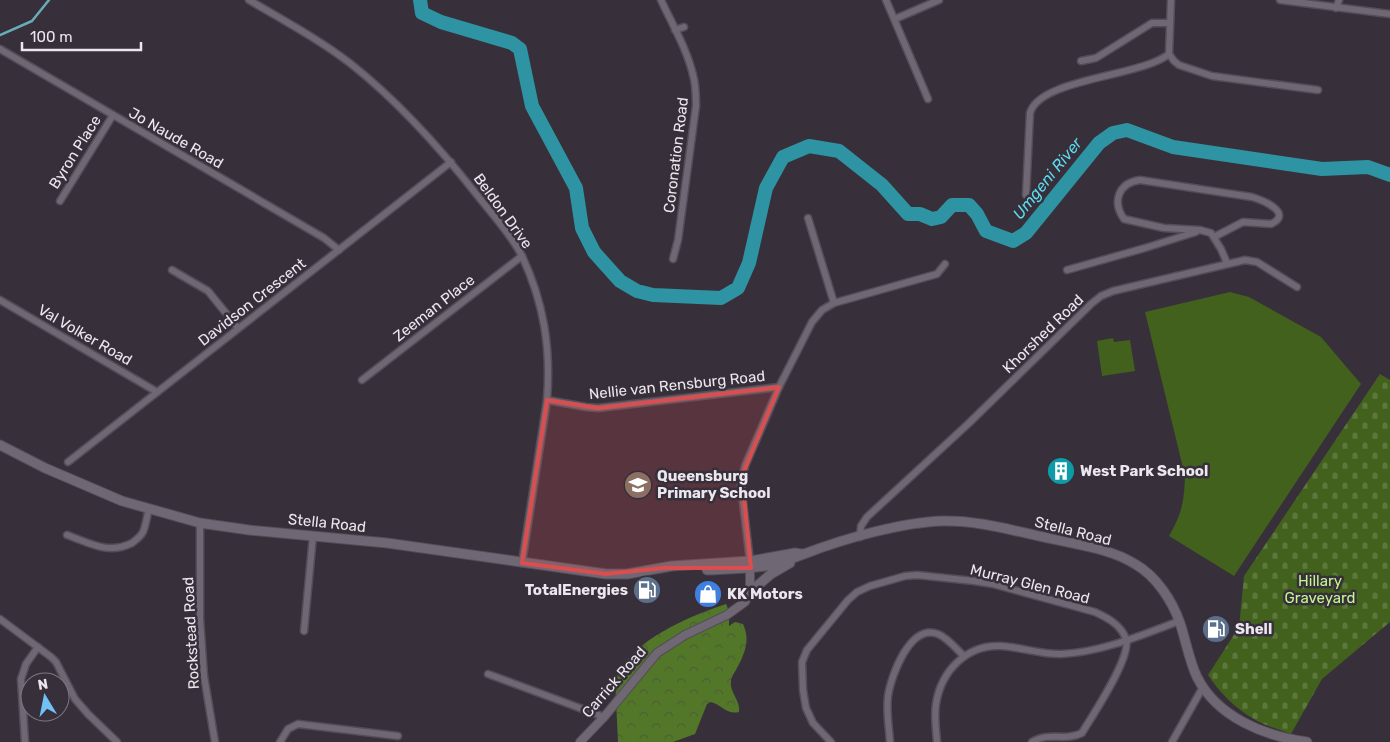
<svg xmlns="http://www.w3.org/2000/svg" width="1390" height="742" font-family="Rubik,sans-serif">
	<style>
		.forest { fill: url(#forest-crowns) }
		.cemetery { fill: url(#cemetery-stones) }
		.pitch { fill: #42611c }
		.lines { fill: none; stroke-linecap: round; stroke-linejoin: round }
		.stream { stroke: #67acb9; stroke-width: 2.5 }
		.river { stroke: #2e93a2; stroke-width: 14 }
		.minor-casing { stroke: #544d56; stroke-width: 9 }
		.tertiary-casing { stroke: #544d56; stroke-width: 10 }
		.secondary-casing { stroke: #544d56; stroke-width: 11 }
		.minor { stroke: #6f6773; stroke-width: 6 }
		.tertiary { stroke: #6f6773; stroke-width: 8 }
		.secondary { stroke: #6f6773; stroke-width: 9 }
		.marked { fill: #da4e50; fill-opacity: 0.2; stroke: #da4e50; stroke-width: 4; stroke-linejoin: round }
		.labels { text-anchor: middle; stroke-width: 5; stroke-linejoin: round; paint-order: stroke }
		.street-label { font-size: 15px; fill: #ece7ee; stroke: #372f3a }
		.poi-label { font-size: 15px; font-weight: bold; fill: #ece7ee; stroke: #372f3a; text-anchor: start }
		.park-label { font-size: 15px; fill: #c2f78d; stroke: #372f3a }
		.water-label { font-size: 16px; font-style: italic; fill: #5addf1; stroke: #372f3a }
	</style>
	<defs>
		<pattern id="forest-crowns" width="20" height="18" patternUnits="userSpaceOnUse" patternTransform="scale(1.25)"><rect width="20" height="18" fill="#537728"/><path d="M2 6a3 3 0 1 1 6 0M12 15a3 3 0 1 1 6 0" fill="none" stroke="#4d5e38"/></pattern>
		<pattern id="cemetery-stones" width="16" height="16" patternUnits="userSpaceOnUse" patternTransform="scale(1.25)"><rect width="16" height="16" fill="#42611c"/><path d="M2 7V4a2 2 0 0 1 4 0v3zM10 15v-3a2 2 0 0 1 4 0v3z" fill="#5d783d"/></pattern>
	</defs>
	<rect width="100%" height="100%" fill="#372f3a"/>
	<!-- forest -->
	<path class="forest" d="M726 604 729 611V626L735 622 743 624C751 641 744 655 736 670 734 673 731 678 731 681 729 692 741 701 739 712 727 715 722 705 711 702L707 704 695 734 673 742H618L615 679C633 639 688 617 726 604Z"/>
	<!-- cemetery -->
	<path class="cemetery" d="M1380 374 1390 380V622L1322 679 1291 734C1279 729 1265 726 1254 719 1236 709 1219 692 1208 675L1239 627 1244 576Z"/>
	<!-- pitch -->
	<g class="pitch">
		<path d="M1230 292 1249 297 1321 337 1361 384 1234 576 1169 536C1182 513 1184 502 1185 476L1145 312Z"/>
		<path d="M1113 338 1114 342 1130 340 1135 371 1102 376 1097 341Z"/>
	</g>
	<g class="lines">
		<!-- stream -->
		<path class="stream" d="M0 35 32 21 49 0"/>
		<!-- river -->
		<path class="river" d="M420 0 422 13 441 22 512 43 520 49 532 106 576 188 582 228 594 252 620 281 637 291 653 295 721 298 738 288 749 263 766 188 783 157 809 146 839 151 882 185 908 214H920L932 219 941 217 952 205H969L977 214 986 231 1013 241 1026 233 1099 143 1113 133 1127 130 1173 147 1322 169 1368 167 1390 175"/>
		<defs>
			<g id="minor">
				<path d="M249 0C283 20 320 40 351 64 399 102 440 148 477 195 492 214 511 234 522 256 544 303 551 348 547 400L522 563"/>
				<path d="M661 0C672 24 687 49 693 75 696 85 696 96 696 106L678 240 673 259"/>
				<path d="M886 0 928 99"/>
				<path d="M1280 0 1390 14"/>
				<path d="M1336 8 1339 0"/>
				<path d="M895 19 939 0"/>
				<path d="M675 30 684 27"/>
				<path d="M0 49 324 238 339 250"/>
				<path d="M1169 54 1174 61 1179 65 1212 76 1318 90"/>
				<path d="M1081 61 1096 58 1152 23H1170"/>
				<path d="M1026 195 1030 113C1040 78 1141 77 1169 54L1171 0"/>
				<path d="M60 201 113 115"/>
				<path d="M808 218 834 303"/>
				<path d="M1214 237 1243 222 1271 224C1294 213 1262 200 1252 197L1140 180C1118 183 1112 202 1124 219L1164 228 1200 230 1211 233 1221 249 1227 263"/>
				<path d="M172 270 208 291 238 328"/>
				<path d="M1067 270 1145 248 1196 232"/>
				<path d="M0 300 157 392"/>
				<path d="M362 380 522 256"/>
				<path d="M547 400 586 407 598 408 779 387"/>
				<path d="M68 462 451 162"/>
				<path d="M200 523V619L204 676 215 742"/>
				<path d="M67 535C90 543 108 555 132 543 136 540 141 536 143 532 146 525 147 516 149 508"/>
				<path d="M860 537 861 526 867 517 968 424 1091 304 1101 296 1113 291 1245 260 1257 262 1297 287"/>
				<path d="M750 561 741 485 745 466 779 387 812 322 822 310 834 303 937 274 945 264"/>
				<path d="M0 619 51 657 56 662 75 699 88 714 117 742"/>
				<path d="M304 631 313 536"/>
				<path d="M488 674 604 717"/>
				<path d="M25 742 21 679 26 664 38 647"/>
				<path d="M280 742 288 729 298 724 398 736"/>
				<path d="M831 742 813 723 806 708 803 690 802 662 807 650 848 600 857 592 870 586 905 576 917 575 974 581 993 584 1095 612C1108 618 1121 625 1126 639 1132 657 1092 716 1082 733 1064 742 1049 731 1032 742"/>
				<path d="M890 742C889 727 886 711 888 696 891 676 910 623 938 634 948 638 956 649 964 656"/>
				<path d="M937 742C936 729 934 716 936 704 941 671 967 644 1001 646 1021 647 1041 655 1062 654 1102 652 1142 635 1179 621"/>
				<path d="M1172 742 1203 687"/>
			</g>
			<path id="tertiary" d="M580 742 604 717 657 653 685 635 727 615 745 602 750 592V563"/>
			<g id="secondary">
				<path d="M0 445 45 468 122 501 200 523 249 530 387 543 606 574H627L672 566 750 561 795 553 802 554"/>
				<path d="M707 570C729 569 751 569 772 565 783 562 793 558 804 554 843 539 902 522 943 521 978 520 1014 531 1048 538 1077 545 1109 548 1135 564 1156 576 1172 600 1180 623 1186 641 1189 660 1197 677 1217 717 1264 736 1307 742"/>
				<path d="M750 592 771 574 790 563"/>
			</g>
		</defs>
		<!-- minor casing -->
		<use href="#minor" class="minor-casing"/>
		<!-- tertiary casing -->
		<use href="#tertiary" class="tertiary-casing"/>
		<!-- secondary casing -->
		<use href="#secondary" class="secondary-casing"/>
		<!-- minor -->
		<use href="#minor" class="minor"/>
		<!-- tertiary -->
		<use href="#tertiary" class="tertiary"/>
		<!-- secondary -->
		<use href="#secondary" class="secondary"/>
	</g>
	<!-- marked area -->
	<path class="marked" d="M779 387 742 476 751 568H664L606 574 522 563 547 400 598 408Z"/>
	<!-- icons -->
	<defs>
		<symbol id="building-disc" viewBox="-11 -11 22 22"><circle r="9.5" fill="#0f9aa8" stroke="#372f3a"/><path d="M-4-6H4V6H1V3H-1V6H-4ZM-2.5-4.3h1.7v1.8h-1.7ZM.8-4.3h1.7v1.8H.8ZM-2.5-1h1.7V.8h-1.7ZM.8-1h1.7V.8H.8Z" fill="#fff"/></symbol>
		<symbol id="school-disc" viewBox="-11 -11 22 22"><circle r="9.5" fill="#8d6e63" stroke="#372f3a"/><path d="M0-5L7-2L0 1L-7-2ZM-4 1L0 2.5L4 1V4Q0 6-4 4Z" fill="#fff"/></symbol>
		<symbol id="fuel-disc" viewBox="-11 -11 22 22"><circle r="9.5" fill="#5c6f8a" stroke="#372f3a"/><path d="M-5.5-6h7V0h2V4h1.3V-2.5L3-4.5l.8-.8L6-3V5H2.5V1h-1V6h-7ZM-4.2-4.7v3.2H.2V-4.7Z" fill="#fff"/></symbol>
		<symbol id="shop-disc" viewBox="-11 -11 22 22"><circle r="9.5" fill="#3f7fe0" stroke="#372f3a"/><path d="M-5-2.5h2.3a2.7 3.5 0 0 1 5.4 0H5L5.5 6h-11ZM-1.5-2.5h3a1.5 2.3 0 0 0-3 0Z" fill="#fff"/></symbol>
	</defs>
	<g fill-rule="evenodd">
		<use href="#building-disc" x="1045" y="455" width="32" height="32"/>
		<use href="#school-disc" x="622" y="469" width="32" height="32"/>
		<use href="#fuel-disc" x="631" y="574" width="32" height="32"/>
		<use href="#shop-disc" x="692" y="578" width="32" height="32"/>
		<use href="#fuel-disc" x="1200" y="613" width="32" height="32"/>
	</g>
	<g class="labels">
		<!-- street labels -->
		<g class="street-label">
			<text transform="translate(176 138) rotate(30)" y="5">Jo Naude Road</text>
			<text transform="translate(75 152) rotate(-58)" y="5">Byron Place</text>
			<text transform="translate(676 155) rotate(-83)" y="5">Coronation Road</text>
			<text transform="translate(503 211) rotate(54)" y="5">Beldon Drive</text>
			<text transform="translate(252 302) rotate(-38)" y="5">Davidson Crescent</text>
			<text transform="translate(434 308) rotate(-38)" y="5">Zeeman Place</text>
			<text transform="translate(1043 334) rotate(-44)" y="5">Khorshed Road</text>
			<text transform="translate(85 335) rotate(30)" y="5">Val Volker Road</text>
			<text transform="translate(677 385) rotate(-6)" y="5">Nellie van Rensburg Road</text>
			<text transform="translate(327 523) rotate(6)" y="5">Stella Road</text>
			<text transform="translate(1073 531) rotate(14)" y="5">Stella Road</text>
			<text transform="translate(1030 584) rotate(14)" y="5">Murray Glen Road</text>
			<text transform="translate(191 633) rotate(-93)" y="5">Rockstead Road</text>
			<text transform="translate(614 682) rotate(-49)" y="5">Carrick Road</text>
		</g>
		<!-- poi labels -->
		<g class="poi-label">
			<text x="1080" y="476">West Park School</text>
			<text x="657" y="481">Queensburg<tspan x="657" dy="17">Primary School</tspan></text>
			<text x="628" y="595" text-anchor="end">TotalEnergies</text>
			<text x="727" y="599">KK Motors</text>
			<text x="1235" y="634">Shell</text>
		</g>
		<!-- park labels -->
		<g class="park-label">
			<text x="1320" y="586">Hillary<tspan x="1320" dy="17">Graveyard</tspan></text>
		</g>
		<!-- water labels -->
		<g class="water-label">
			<text transform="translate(1047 178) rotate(-51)" y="6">Umgeni River</text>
		</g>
	</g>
	<!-- north arrow -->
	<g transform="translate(45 697) rotate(350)"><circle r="24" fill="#372f3a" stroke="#7f7982"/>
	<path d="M0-4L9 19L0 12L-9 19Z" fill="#71c1f5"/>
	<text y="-8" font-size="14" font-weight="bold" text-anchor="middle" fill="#ece7ee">N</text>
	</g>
	<!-- scale -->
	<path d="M22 42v8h119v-8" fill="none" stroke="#ece7ee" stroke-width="2.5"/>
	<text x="30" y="42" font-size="15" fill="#ece7ee" stroke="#372f3a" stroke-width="4" paint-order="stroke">100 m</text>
</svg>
